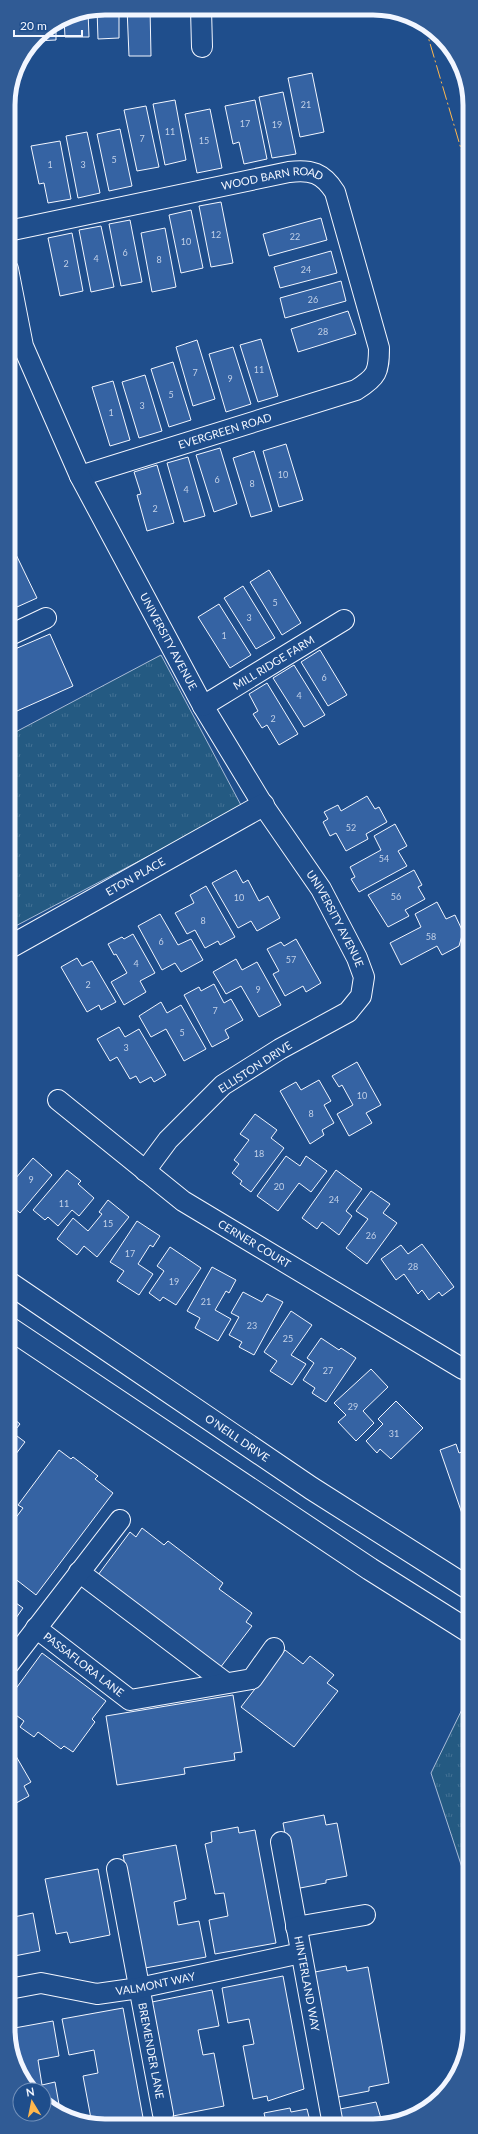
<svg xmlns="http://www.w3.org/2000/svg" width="478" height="2134" font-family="Lato,sans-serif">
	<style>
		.park { fill: url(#park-tufts); stroke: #a8bbd7 }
		.building { fill: #3563a3; stroke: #f2f6ff }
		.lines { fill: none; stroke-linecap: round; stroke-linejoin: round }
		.minor-casing { stroke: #f2f6ff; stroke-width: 22 }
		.tertiary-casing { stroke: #f2f6ff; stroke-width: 24 }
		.secondary-casing { stroke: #f2f6ff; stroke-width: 24 }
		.minor { stroke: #1f4e8c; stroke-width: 20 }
		.tertiary { stroke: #1f4e8c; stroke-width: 22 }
		.secondary { stroke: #1f4e8c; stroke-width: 22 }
		.power { stroke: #ffb74d; stroke-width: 1; stroke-dasharray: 14 3 2 3; stroke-linecap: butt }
		.labels { text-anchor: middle; stroke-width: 3; stroke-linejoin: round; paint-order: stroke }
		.number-label { font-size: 9px; fill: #c3d1e8 }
		.street-label { font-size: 11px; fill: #f2f6ff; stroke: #1f4e8c }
		.rim { fill: none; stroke: #f2f6ff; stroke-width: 5 }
	</style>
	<defs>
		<pattern id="park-tufts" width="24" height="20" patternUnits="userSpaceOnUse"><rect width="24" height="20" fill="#245a82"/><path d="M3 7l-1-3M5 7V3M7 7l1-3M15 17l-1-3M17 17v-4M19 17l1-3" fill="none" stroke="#447295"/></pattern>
	</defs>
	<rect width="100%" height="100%" fill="#1f4e8c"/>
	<!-- park -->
	<g class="park">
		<path d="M161 655 242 807 8 930V736Z"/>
		<path d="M470 1693V1892L431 1773Z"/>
	</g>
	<!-- building -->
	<g class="building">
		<path d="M105 8H119V38L98 39 97 9Z"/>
		<path d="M127 8H150L151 56H129Z"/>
		<path d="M88 11 89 37H65L64 18Z"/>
		<path d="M56 23V40L35 41 36 36Z"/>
		<path d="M312 73 324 132 300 137 288 78Z"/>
		<path d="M283 92 296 154 272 158 259 97Z"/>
		<path d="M175 100 186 160 165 165 153 104Z"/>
		<path d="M255 100 267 159 244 164 239 142 233 144 225 106Z"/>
		<path d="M146 106 159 167 137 171 124 110Z"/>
		<path d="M210 109 222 168 197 173 185 114Z"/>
		<path d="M120 129 132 186 109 191 97 134Z"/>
		<path d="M87 132 100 193 78 198 66 136Z"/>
		<path d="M60 141 71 199 48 203 44 183 39 184 31 146Z"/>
		<path d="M221 202 233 263 211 267 199 206Z"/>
		<path d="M191 210 203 268 181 273 169 215Z"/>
		<path d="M321 218 327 240 269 256 263 234Z"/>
		<path d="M130 220 142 282 121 286 109 224Z"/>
		<path d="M101 226 114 287 91 292 79 230Z"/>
		<path d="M165 228 176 287 152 292 141 233Z"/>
		<path d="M72 233 83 291 60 296 48 238Z"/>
		<path d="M331 251 337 273 280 288 274 267Z"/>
		<path d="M341 281 346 301 285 318 280 298Z"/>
		<path d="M348 311 356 334 298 352 291 329Z"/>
		<path d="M261 339 278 396 258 402 240 345Z"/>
		<path d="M197 340 215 399 193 406 176 347Z"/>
		<path d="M233 347 251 404 226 412 209 354Z"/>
		<path d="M173 362 191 420 169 427 151 369Z"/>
		<path d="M145 375 162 431 139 438 122 382Z"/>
		<path d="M113 381 130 440 110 446 92 387Z"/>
		<path d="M286 444 303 500 279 507 263 451Z"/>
		<path d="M220 448 237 504 214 512 196 455Z"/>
		<path d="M254 451 272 511 251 517 233 458Z"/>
		<path d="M188 457 205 516 184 522 167 463Z"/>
		<path d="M157 465 174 523 147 531 137 495 141 494 134 472Z"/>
		<path d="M8 538 37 598 8 611Z"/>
		<path d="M269 570 301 623 282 635 250 582Z"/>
		<path d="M243 586 275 638 256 649 224 598Z"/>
		<path d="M219 604 251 655 230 668 198 617Z"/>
		<path d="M50 634 73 686 8 715V652Z"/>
		<path d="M320 650 347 695 328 706 301 662Z"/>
		<path d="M294 665 325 715 304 727 273 678Z"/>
		<path d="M267 683 298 734 279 745 267 725 262 728 253 714 258 711 249 694Z"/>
		<path d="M367 796 375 809 379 807 387 822 366 834 368 839 346 851 336 833 330 836 323 822 328 819 324 812 338 805 341 811Z"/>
		<path d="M395 824 407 846 398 851 407 866 359 892 351 879 355 877 350 867 381 850 374 836Z"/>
		<path d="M236 870 243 883 248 880 259 901 268 896 280 918 257 931 251 921 238 928 212 883Z"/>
		<path d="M414 870 422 885 418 887 425 899 405 910 409 916 388 927 368 895Z"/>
		<path d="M206 886 235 937 220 945 218 941 205 948 195 930 187 934 175 913 194 903 190 895Z"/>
		<path d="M437 902 446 919 455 915 463 932 459 946 442 955 437 946 401 965 390 943 421 927 415 914Z"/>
		<path d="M160 914 178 945 191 939 203 960 181 972 175 963 162 970 138 926Z"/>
		<path d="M133 934 155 973 140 981 146 992 124 1005 111 982 127 973 116 954 114 955 108 944 122 937 124 939Z"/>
		<path d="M296 939 321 983 306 992 303 986 285 996 273 974 279 971 267 949 281 942 284 946Z"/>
		<path d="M77 958 82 966 92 961 116 1002 101 1010 99 1005 87 1012 61 967Z"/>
		<path d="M236 959 242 970 257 962 281 1005 259 1017 241 986 226 994 213 972Z"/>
		<path d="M214 984 224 1003 231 999 243 1020 225 1030 229 1038 212 1047 184 995 199 987 201 991Z"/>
		<path d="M161 1002 167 1013 181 1005 206 1049 184 1061 166 1029 151 1037 139 1016Z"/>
		<path d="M119 1027 125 1037 139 1029 166 1075 154 1082 151 1077 140 1083 136 1076 130 1079 117 1057 110 1061 97 1039Z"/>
		<path d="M9 1048 15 1052 9 1064Z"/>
		<path d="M357 1062 381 1105 366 1113 372 1123 349 1136 337 1114 353 1105 342 1085 339 1087 332 1076Z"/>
		<path d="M319 1080 331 1101 324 1105 334 1123 322 1130 324 1135 310 1144 280 1091 296 1082 301 1090Z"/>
		<path d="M255 1114 277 1130 271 1138 284 1148 251 1192 240 1184 242 1181 232 1173 239 1164 234 1160 249 1140 240 1134Z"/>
		<path d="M9 1145 17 1153 9 1162Z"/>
		<path d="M286 1156 300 1166 306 1156 327 1171 311 1192 299 1183 278 1211 257 1196Z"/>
		<path d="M33 1158 52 1175 20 1213 9 1203V1186Z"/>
		<path d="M67 1170 81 1181 78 1184 94 1198 79 1216 72 1210 58 1226 48 1217 45 1220 33 1210Z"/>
		<path d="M336 1170 362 1189 346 1211 352 1216 339 1235 322 1222 317 1229 302 1218Z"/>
		<path d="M371 1191 390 1204 383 1213 397 1223 367 1264 346 1248 368 1219 356 1211Z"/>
		<path d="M108 1200 129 1217 97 1257 84 1246 77 1255 57 1239 73 1218 88 1231 102 1214 99 1212Z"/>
		<path d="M137 1221 160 1236 153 1247 150 1245 138 1264 153 1274 139 1295 117 1281 124 1271 110 1262Z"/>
		<path d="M422 1244 454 1287 442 1296 439 1292 429 1300 422 1290 418 1294 404 1274 396 1280 381 1259 401 1245 408 1254Z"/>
		<path d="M170 1247 201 1268 176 1305 163 1297 160 1301 149 1293 164 1271 157 1266Z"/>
		<path d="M212 1267 236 1280 229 1293 226 1291 215 1310 231 1319 218 1341 195 1328 200 1318 187 1311Z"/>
		<path d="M243 1292 262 1302 267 1294 283 1302 254 1355 239 1347 242 1342 229 1335 239 1317 231 1313Z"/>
		<path d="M291 1311 312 1325 291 1355 306 1364 292 1385 270 1371 277 1361 264 1352Z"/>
		<path d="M321 1338 339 1350 341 1348 356 1358 326 1402 312 1393 315 1388 303 1380 314 1363 307 1358Z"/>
		<path d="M371 1369 388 1387 363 1411 374 1423 356 1441 338 1422 346 1415 334 1403Z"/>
		<path d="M396 1401 423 1428 391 1459 380 1449 377 1453 366 1441 383 1424 378 1419Z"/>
		<path d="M9 1415 20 1424 13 1433 25 1442 9 1463Z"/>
		<path d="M456 1444 459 1453 470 1449V1524L466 1525 440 1450Z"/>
		<path d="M59 1450 71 1459 73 1457 98 1476 95 1479 113 1493 36 1595 9 1574V1527L23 1508 18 1505Z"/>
		<path d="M142 1528 164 1545 168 1541 223 1583 219 1589 252 1613 246 1622 252 1626 220 1668 98 1575 130 1532 136 1537Z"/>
		<path d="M9 1598 23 1608 9 1628Z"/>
		<path d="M285 1650 303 1664 310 1656 334 1675 327 1683 338 1691 294 1747 241 1707Z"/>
		<path d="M42 1653 106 1701 92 1719 95 1722 73 1752 64 1746 61 1749 38 1732 34 1737 20 1727 24 1721 9 1710V1698Z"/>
		<path d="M233 1695 242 1752 234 1753 235 1760 184 1768 185 1774 117 1785 106 1716Z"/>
		<path d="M9 1744 31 1782 24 1786 29 1796 9 1807Z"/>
		<path d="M324 1815 326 1825 337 1823 347 1876 326 1880V1883L295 1889 283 1823Z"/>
		<path d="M238 1827 239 1833 255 1830 276 1943 215 1954 209 1920 228 1916 224 1893 215 1894 205 1844 212 1842 211 1832Z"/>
		<path d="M176 1845 186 1899 174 1902 178 1925 199 1921 206 1957 145 1968 123 1855Z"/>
		<path d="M98 1869 110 1935 70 1943 67 1932 56 1934 45 1879Z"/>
		<path d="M33 1913 40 1951 9 1957V1918Z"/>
		<path d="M346 1966 347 1971 368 1967 389 2083 369 2087V2091L338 2097 315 1972Z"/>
		<path d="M283 1976 304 2089 268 2101 267 2096 253 2099 243 2046 254 2044 249 2019 228 2023 222 1988Z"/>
		<path d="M212 1990 219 2026 198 2030 203 2055 214 2053 224 2106 173 2116 152 2002Z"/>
		<path d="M123 2008 144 2123 92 2124 83 2076 98 2073 94 2050 69 2055 62 2019Z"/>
		<path d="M53 2021 59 2056 38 2060 42 2085 55 2082 60 2110 44 2102V2090H31L18 2072 9 2042V2029Z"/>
		<path d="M376 2102 383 2125H343L340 2109Z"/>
		<path d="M290 2108 291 2112 307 2109 311 2125H257L266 2122 264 2113Z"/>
	</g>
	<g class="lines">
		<defs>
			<g id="minor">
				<path d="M201 9 202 47"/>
				<path id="s1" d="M8 231 289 172C311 169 323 173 335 192L379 348C379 372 377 377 356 390L80 476"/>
				<path id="s2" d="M8 269 23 346 80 476 203 706 263 805 321 889 357 958 364 977 361 996 348 1012 280 1049 223 1085 168 1140 145 1171"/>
				<path d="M8 636 46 618"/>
				<path id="s3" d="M203 706 344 620"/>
				<path id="s4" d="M58 1100 183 1201 463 1369"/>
				<path d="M79 1572 226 1683"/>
				<path id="s5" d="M36 1628 130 1700 252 1679 274 1648"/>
				<path d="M9 1664 120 1520"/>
				<path id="s6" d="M281 1842 333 2125"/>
				<path id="s7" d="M117 1869 163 2114"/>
				<path d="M296 1927 365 1915"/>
				<path id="s8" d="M9 1989 41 1983 97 1994 139 1988 301 1953"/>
			</g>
			<g id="tertiary">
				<path id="s9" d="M8 948 263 805"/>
			</g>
			<g id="secondary">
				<path id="s10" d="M9 1283 311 1488 470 1589"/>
				<path d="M9 1328 370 1569 470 1632"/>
			</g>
		</defs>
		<!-- minor casing -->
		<use href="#minor" class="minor-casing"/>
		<!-- tertiary casing -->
		<use href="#tertiary" class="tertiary-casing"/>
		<!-- secondary casing -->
		<use href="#secondary" class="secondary-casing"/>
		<!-- minor -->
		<use href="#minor" class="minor"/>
		<!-- tertiary -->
		<use href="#tertiary" class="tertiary"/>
		<!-- secondary -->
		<use href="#secondary" class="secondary"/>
		<!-- power -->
		<path class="power" d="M424 23 469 176"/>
	</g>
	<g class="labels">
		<!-- number labels -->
		<g class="number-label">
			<text x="306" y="108">21</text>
			<text x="245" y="127">17</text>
			<text x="277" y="128">19</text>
			<text x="170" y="135">11</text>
			<text x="142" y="142">7</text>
			<text x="204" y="144">15</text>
			<text x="114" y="163">5</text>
			<text x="50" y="168">1</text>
			<text x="83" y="168">3</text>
			<text x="216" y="238">12</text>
			<text x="295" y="240">22</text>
			<text x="186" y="245">10</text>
			<text x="125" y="256">6</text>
			<text x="96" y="262">4</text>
			<text x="159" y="263">8</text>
			<text x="66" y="267">2</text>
			<text x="306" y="273">24</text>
			<text x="313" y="303">26</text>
			<text x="323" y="335">28</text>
			<text x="259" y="373">11</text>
			<text x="195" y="376">7</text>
			<text x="230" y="382">9</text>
			<text x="171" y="398">5</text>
			<text x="142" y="409">3</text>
			<text x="111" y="416">1</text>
			<text x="283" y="478">10</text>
			<text x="217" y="483">6</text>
			<text x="252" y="487">8</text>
			<text x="186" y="493">4</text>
			<text x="155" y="512">2</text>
			<text x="275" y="606">5</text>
			<text x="249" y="621">3</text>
			<text x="224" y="639">1</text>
			<text x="324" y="681">6</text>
			<text x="299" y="699">4</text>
			<text x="273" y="722">2</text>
			<text x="351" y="831">52</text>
			<text x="384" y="862">54</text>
			<text x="396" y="900">56</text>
			<text x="239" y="901">10</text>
			<text x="203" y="924">8</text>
			<text x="431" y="940">58</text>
			<text x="161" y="945">6</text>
			<text x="291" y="963">57</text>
			<text x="136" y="967">4</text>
			<text x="88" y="988">2</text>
			<text x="258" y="993">9</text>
			<text x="215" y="1014">7</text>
			<text x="182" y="1036">5</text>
			<text x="126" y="1051">3</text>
			<text x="362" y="1099">10</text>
			<text x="311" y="1117">8</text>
			<text x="259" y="1157">18</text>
			<text x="31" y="1183">9</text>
			<text x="279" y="1190">20</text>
			<text x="334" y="1203">24</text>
			<text x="64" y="1207">11</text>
			<text x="108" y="1227">15</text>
			<text x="371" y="1239">26</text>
			<text x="130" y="1257">17</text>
			<text x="413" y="1270">28</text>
			<text x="174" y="1285">19</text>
			<text x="206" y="1305">21</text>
			<text x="252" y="1329">23</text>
			<text x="288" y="1342">25</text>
			<text x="328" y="1374">27</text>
			<text x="353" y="1410">29</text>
			<text x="394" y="1437">31</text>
		</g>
		<!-- street labels -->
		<g class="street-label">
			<text dy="4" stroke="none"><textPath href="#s1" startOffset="270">WOOD BARN ROAD</textPath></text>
			<text transform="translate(225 431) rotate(-17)" y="4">EVERGREEN ROAD</text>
			<text dy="4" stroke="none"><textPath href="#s2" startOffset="408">UNIVERSITY AVENUE</textPath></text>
			<text dy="4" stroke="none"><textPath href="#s3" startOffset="83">MILL RIDGE FARM</textPath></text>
			<text dy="4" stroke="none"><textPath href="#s9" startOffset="146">ETON PLACE</textPath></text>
			<text dy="4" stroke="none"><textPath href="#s2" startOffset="732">UNIVERSITY AVENUE</textPath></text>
			<text transform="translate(255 1067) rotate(-33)" y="4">ELLISTON DRIVE</text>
			<text dy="4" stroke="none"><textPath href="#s4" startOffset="244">CERNER COURT</textPath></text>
			<text dy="4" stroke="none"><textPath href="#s10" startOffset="276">O'NEILL DRIVE</textPath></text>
			<text dy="4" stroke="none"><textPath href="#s5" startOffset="60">PASSAFLORA LANE</textPath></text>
			<text dy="4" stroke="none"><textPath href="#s8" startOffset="149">VALMONT WAY</textPath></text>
			<text dy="4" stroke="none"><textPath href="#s6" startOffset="144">HINTERLAND WAY</textPath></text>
			<text dy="4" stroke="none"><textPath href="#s7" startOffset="185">BREMENDER LANE</textPath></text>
		</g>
	</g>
	<!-- crop -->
	<path d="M0 0H478V2134H0ZM105 15H373A90 90 0 0 1 463 105V2029A90 90 0 0 1 373 2119H105A90 90 0 0 1 15 2029V105A90 90 0 0 1 105 15Z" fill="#305b95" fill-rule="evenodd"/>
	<path class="rim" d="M105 15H373A90 90 0 0 1 463 105V2029A90 90 0 0 1 373 2119H105A90 90 0 0 1 15 2029V105A90 90 0 0 1 105 15Z"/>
	<!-- north arrow -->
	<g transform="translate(32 2102) rotate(350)"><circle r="19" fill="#1f4e8c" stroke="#7391ba"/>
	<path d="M0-3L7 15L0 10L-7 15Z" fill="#ffb74d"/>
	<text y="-6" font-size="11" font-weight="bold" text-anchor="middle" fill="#f2f6ff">N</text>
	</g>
	<!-- scale -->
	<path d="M14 30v6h68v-6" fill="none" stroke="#f2f6ff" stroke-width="2"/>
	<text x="20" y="30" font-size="12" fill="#f2f6ff" stroke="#1f4e8c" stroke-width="3" paint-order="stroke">20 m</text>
</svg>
